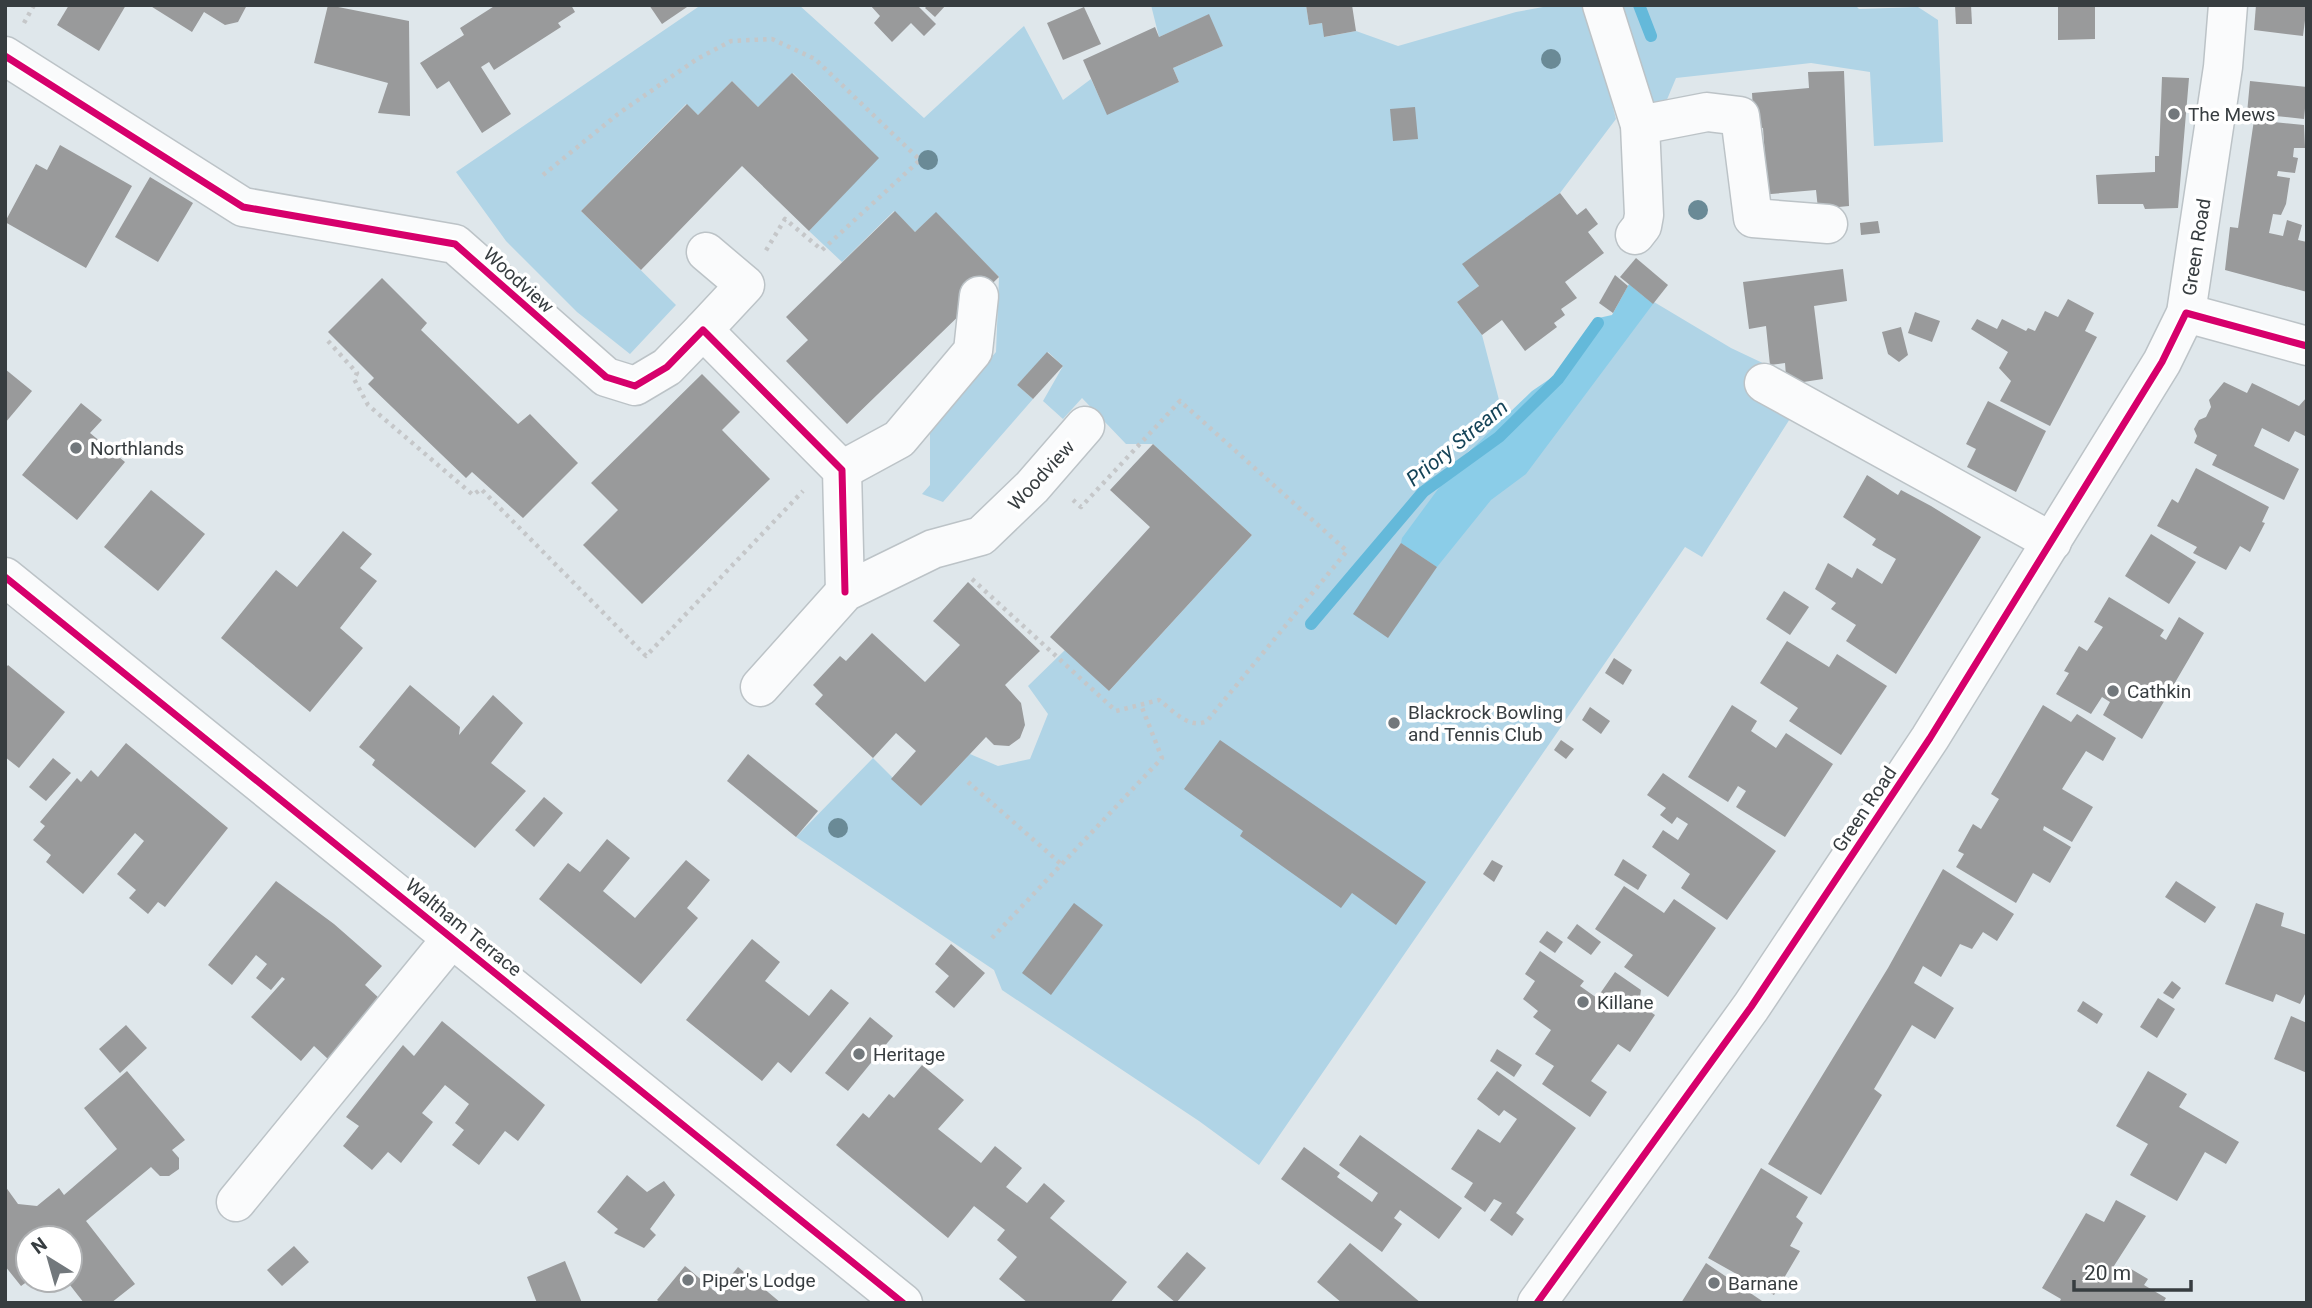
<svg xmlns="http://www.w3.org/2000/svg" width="2312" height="1308" font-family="Roboto,sans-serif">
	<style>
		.green { fill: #b0d4e6 }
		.forest { fill: #8bcde8 }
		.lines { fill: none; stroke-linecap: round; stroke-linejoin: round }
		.stream { stroke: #64b9da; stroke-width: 12 }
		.building { fill: #999a9b }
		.minor-casing { stroke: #bcc3c7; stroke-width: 41 }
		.path { stroke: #c5c7c9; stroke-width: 4.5; stroke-dasharray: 3.5 5; stroke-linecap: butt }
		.minor { stroke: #fafbfc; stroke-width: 38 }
		.cycleway-casing { stroke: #fff; stroke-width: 11 }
		.cycleway { stroke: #d6006c; stroke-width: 7 }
		.tree { fill: #6a8a96 }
		.poi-dot { fill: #72787c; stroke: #fff; stroke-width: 2.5 }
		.labels { text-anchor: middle; stroke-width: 7; stroke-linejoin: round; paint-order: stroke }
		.poi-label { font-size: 19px; fill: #373d40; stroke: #fff; text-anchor: start }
		.street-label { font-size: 19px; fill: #373d40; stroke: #fff }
		.water-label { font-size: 21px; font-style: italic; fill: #154458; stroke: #fff }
	</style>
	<rect width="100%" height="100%" fill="#dfe7eb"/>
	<!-- green -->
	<g class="green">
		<path d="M701 5H799L924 118 1024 26 1063 100 1091 79 1107 114 1179 82 1173 68 1223 46 1208 15 1159 37 1151 5H1306L1309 25 1322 23 1325 37 1356 31 1398 46 1516 12 1554 5H1587L1616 119 1560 193 1463 264 1479 286 1457 302 1482 335 1504 419 1458 461 1520 471 1644 296 1731 348 1769 366 1793 414 1702 557 1685 547 1259 1165 1199 1121 1002 990 994 970 796 837 873 758 921 806 970 754 998 766 1030 759 1048 714 1028 686 1065 650 1109 691 1252 535 1153 444H1126L1082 398 1063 419 1043 401 1063 366 1048 352 1017 385 1033 399 943 502 922 494 930 485V428L996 352 999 277 936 213 915 232 894 211 842 262 809 231 878 158 793 73 758 107 732 81 698 115 686 104 581 211 676 305 630 354 577 312 506 241 456 172Z"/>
		<path d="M1621 5H1855L1859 9 1918 7 1938 20 1943 142 1874 146 1870 72 1811 63 1676 78 1663 109 1652 110Z"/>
	</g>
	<!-- forest -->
	<path class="forest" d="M1629 284 1653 304 1526 474 1491 500 1437 567 1401 543 1402 538 1458 462 1532 391 1557 374 1594 319 1612 315Z"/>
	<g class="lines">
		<!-- stream -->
		<g class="stream">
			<path d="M1639 5 1651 36"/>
			<path d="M1311 624 1423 492 1499 437 1558 379 1598 323"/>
		</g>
	</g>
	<!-- building -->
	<g class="building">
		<path d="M69 5H126L99 51 57 25Z"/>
		<path d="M149 5H247L238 22 225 25 204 12 192 32Z"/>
		<path d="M328 5 409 21 410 116 378 113 388 83 314 63Z"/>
		<path d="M496 5H571L575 12 558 23 561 27 494 70 489 62 481 67 511 114 482 133 449 81 437 89 420 63 464 35 460 28Z"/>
		<path d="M649 5H690L662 24Z"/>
		<path d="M870 5H917L936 24 924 36 911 23 892 42 874 23 880 16Z"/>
		<path d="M928 5H946L935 17 925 8Z"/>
		<path d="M1306 5H1352L1356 31 1324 37 1322 23 1309 25Z"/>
		<path d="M1955 5H1971L1972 24H1956Z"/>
		<path d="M2058 5H2095V39L2058 40Z"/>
		<path d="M2256 5H2307L2303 36 2254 30Z"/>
		<path d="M1084 7 1101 44 1063 60 1047 23Z"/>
		<path d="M1209 14 1223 46 1173 68 1179 82 1107 115 1083 60 1155 27 1159 37Z"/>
		<path d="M1844 71 1849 206 1818 209 1816 190 1759 195 1765 158 1763 128 1754 127 1752 93 1809 88 1808 72Z"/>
		<path d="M792 73 879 158 809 231 742 166 641 270 581 211 687 104 698 115 732 81 758 107Z"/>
		<path d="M2162 77 2189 78 2178 208 2145 209 2143 204H2098L2096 175 2155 172V156H2159Z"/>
		<path d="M2250 81 2307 87 2304 119 2247 113Z"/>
		<path d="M1415 107 1418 139 1393 141 1390 109Z"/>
		<path d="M2254 120 2304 125 2305 148H2294L2293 157 2298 158 2295 173 2278 171 2277 176 2290 178 2286 204 2281 215 2273 214 2269 233 2283 236 2287 220 2302 225 2298 240 2307 242V292L2225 270 2230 227 2238 228Z"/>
		<path d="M60 145 132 186 86 268 5 222 36 164 47 170Z"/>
		<path d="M150 177 193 203 158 262 115 237Z"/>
		<path d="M1560 193 1577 215 1586 208 1598 224 1588 232 1604 253 1565 282 1577 298 1561 309 1565 315 1554 323 1557 327 1525 351 1502 320 1482 335 1457 302 1479 286 1462 264Z"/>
		<path d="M895 211 915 232 936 212 999 277 847 424 786 361 808 340 786 317Z"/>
		<path d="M1878 221 1880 233 1861 235 1860 223Z"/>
		<path d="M1636 258 1668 285 1653 304 1620 277Z"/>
		<path d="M1843 269 1847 301 1814 306 1823 379 1797 383 1786 376 1785 363 1770 365 1766 326 1749 329 1743 282Z"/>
		<path d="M1615 275 1628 286 1613 313 1599 303Z"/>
		<path d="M382 278 427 323 421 330 518 424 530 414 578 463 523 518 472 472 466 478 368 384 374 378 328 332Z"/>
		<path d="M2068 299 2094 313 2085 331 2097 337 2050 426 2000 401 2011 381 1999 368 2008 352 1971 329 1977 319 1997 329 2002 319 2026 331 2028 328 2035 331 2045 311 2058 317Z"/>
		<path d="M1915 312 1940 321 1932 342 1908 333Z"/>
		<path d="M1901 327 1908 355 1899 362 1888 354 1882 332Z"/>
		<path d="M1047 352 1063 366 1033 399 1017 385Z"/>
		<path d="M5 369 32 391 5 423Z"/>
		<path d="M702 374 740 412 722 430 770 479 642 604 583 545 618 510 591 483Z"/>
		<path d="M2224 382 2247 393 2252 383 2299 406 2307 397V437L2295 431 2289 442 2262 428 2254 446 2299 469 2284 500 2212 465 2217 455 2194 443 2197 436 2194 429 2199 420 2206 417 2211 407 2209 400Z"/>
		<path d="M1988 401 2046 431 2016 492 1967 467 1976 449 1966 444Z"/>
		<path d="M81 403 102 420 90 433 125 462 77 520 22 475Z"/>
		<path d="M1153 444 1252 535 1109 691 1050 637 1150 527 1110 490Z"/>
		<path d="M2196 468 2269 507 2262 522 2265 523 2250 552 2240 546 2226 570 2193 553 2197 547 2157 526 2172 499 2178 503Z"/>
		<path d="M1867 475 1898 495 1901 490 1931 506 1981 537 1896 674 1846 641 1856 625 1831 609 1836 603 1815 589 1828 563 1852 578 1857 568 1882 584 1896 559 1872 545 1876 539 1843 517Z"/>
		<path d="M151 490 205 534 158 591 104 547Z"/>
		<path d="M343 531 372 554 360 568 377 581 340 628 363 648 310 712 221 638 276 570 297 587Z"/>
		<path d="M2151 534 2196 562 2169 604 2125 576Z"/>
		<path d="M1401 543 1437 567 1388 638 1353 614Z"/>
		<path d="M968 582 1040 651 1005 685 1021 703 1025 725 1020 738 1009 746 994 745 986 737 921 806 891 779 916 751 896 733 873 758 815 704 823 695 813 685 840 656 846 661 872 633 925 682 960 645 933 621Z"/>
		<path d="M1784 591 1809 607 1790 635 1766 619Z"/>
		<path d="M2109 597 2164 630 2160 636 2166 640 2179 617 2204 633 2142 739 2103 715 2110 702 2102 697 2091 714 2056 694 2069 673 2064 671 2079 646 2087 651 2103 627 2094 622Z"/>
		<path d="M1787 641 1829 667 1837 654 1887 686 1841 755 1789 721 1798 708 1760 683Z"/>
		<path d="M1614 658 1632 670 1623 685 1605 673Z"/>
		<path d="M8 665 65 712 19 768 5 757V669Z"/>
		<path d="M410 685 460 727 459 735 493 695 523 723 491 763 526 791 475 848 372 765 375 760 359 747Z"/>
		<path d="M1732 705 1757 721 1751 731 1776 748 1786 733 1833 764 1785 837 1736 807 1746 791 1738 786 1728 802 1688 777Z"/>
		<path d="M2043 705 2071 722 2077 714 2116 738 2103 761 2086 751 2070 776 2062 789 2093 807 2072 842 2044 826 2043 830 2071 847 2050 883 2033 873 2016 903 1956 867 1964 854 1958 851 1973 824 1981 829 1999 799 1991 794Z"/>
		<path d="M1590 707 1610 721 1601 734 1582 720Z"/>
		<path d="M1220 740 1426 882 1396 925 1352 893 1341 908 1240 836 1243 831 1184 789Z"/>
		<path d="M1561 740 1574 749 1566 759 1554 750Z"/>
		<path d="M126 743 228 828 165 907 158 902 148 914 129 898 136 890 117 874 144 841 135 833 83 894 46 862 51 855 33 840 45 826 40 822 77 778 81 782 91 770 98 777Z"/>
		<path d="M748 754 818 811 796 837 727 781Z"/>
		<path d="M53 758 71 773 46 801 29 787Z"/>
		<path d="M1663 773 1776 851 1727 920 1681 888 1690 874 1652 847 1663 830 1678 840 1688 824 1677 817 1672 824 1660 815 1666 808 1647 795Z"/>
		<path d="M544 797 563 813 534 847 515 830Z"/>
		<path d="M607 839 630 858 603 891 635 918 686 860 710 880 687 908 698 918 641 984 539 899 568 863 580 872Z"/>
		<path d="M1623 859 1647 875 1638 890 1614 875Z"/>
		<path d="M1492 860 1503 866 1494 882 1483 874Z"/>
		<path d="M1943 869 2014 914 1997 941 1983 932 1972 949 1960 944 1941 977 1923 966 1914 983 1954 1008 1935 1039 1912 1025 1874 1089 1882 1095 1821 1195 1768 1164 1888 968Z"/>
		<path d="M276 881 334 924 382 966 365 985 380 999 328 1059 314 1046 301 1061 251 1017 285 979 282 977 271 990 256 978 267 964 256 955 232 985 208 965Z"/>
		<path d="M2176 881 2216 907 2205 923 2165 897Z"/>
		<path d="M1624 886 1664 913 1674 899 1716 928 1668 997 1624 967 1633 955 1595 929Z"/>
		<path d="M1074 903 1103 925 1051 995 1022 973Z"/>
		<path d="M2256 903 2284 913 2281 926 2307 935V990L2300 1004 2276 994 2273 1002 2225 984Z"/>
		<path d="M1577 924 1601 942 1591 955 1567 938Z"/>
		<path d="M1547 931 1563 942 1555 953 1539 942Z"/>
		<path d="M752 939 780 962 765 981 809 1016 831 989 849 1003 791 1073 778 1062 762 1081 686 1020Z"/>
		<path d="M951 944 985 973 954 1008 935 992 949 976 935 964Z"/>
		<path d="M1540 951 1584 981 1580 986 1597 998 1615 972 1641 990 1639 1004 1655 1015 1630 1052 1618 1044 1591 1081 1607 1092 1590 1117 1542 1084 1554 1066 1535 1054 1551 1030 1533 1017 1538 1011 1523 999 1535 981 1525 974Z"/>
		<path d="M2172 981 2181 988 2173 999 2163 993Z"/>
		<path d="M2158 998 2175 1009 2157 1038 2140 1027Z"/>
		<path d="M2083 1001 2103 1014 2097 1024 2077 1011Z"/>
		<path d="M2291 1016 2307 1023V1073L2274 1059Z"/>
		<path d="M870 1017 893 1036 848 1091 825 1073Z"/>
		<path d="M442 1021 545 1105 518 1141 505 1131 479 1165 452 1145 464 1130 455 1123 469 1104 445 1085 422 1113 433 1122 401 1163 388 1152 372 1170 343 1146 359 1126 346 1117 403 1045 414 1056Z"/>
		<path d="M126 1025 147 1048 120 1073 99 1049Z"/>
		<path d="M1497 1049 1522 1065 1514 1077 1490 1061Z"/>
		<path d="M922 1065 964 1100 938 1129 981 1163 995 1146 1022 1168 1006 1187 1027 1203 1044 1183 1065 1201 1050 1218 1127 1282 1110 1303H1028L999 1279 1017 1257 997 1240 1005 1230 974 1206 948 1238 836 1145 863 1113 869 1118 889 1094 894 1098Z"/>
		<path d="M127 1071 185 1140 172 1150 179 1158V1169L169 1176H160L151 1167 86 1221 135 1284 111 1303H84L66 1280H70V1238H28V1281L21 1286 5 1266V1186L18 1204 37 1206 59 1188 64 1195 117 1149 84 1108Z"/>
		<path d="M1497 1071 1576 1128 1516 1213 1524 1219 1512 1236 1490 1220 1502 1203 1494 1199 1485 1212 1464 1197 1473 1183 1451 1169 1478 1129 1500 1143 1517 1119 1504 1110 1499 1116 1477 1099Z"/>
		<path d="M2148 1071 2187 1094 2179 1107 2239 1142 2226 1164 2205 1152 2177 1201 2130 1175 2148 1144 2116 1126Z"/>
		<path d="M1360 1135 1462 1208 1439 1239 1400 1210 1394 1218 1402 1224 1382 1252 1281 1179 1304 1147 1340 1173 1337 1177 1372 1202 1378 1193 1339 1165Z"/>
		<path d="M1761 1168 1808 1197 1796 1217 1803 1223 1790 1246 1800 1251 1774 1295 1708 1258Z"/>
		<path d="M627 1175 647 1192 664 1181 675 1195 650 1229 656 1235 644 1248 614 1233 618 1229 597 1212Z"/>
		<path d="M2116 1200 2146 1216 2112 1269 2121 1275 2126 1266 2148 1279 2144 1285 2166 1298 2163 1303H2059L2061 1299 2042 1288 2086 1213 2104 1222Z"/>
		<path d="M1350 1243 1421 1303H1342L1317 1282Z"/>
		<path d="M294 1246 309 1262 282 1286 267 1270Z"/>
		<path d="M1187 1252 1206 1268 1176 1303 1157 1287Z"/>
		<path d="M565 1261 582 1303H537L527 1277Z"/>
		<path d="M1706 1263 1765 1303H1681Z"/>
		<path d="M685 1266 717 1293 738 1267 781 1303H661L657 1300Z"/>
	</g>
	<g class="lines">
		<defs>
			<g id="minor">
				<path d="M1602 5 1640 125 1644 215 1642 226 1635 235"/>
				<path d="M5 56 243 207 455 244 606 377 635 386 667 367 703 330 842 470 845 592"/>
				<path d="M1640 125 1707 112 1740 116 1753 218 1828 224"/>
				<path d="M2186 313 2307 346"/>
				<path d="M703 330 745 285 706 252"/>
				<path d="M1764 383 2052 542"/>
				<path d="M842 470 899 439 973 351 979 296"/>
				<path d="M5 577 903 1303"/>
				<path d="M760 687 845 592 933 549 981 536 1032 487 1085 426"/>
				<path d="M236 1202 452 938"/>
				<path d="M1537 1303 1751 1007 1930 738 2162 362 2186 313 2223 67 2228 5"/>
			</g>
		</defs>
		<!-- minor casing -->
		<use href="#minor" class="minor-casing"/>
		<!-- path -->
		<g class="path">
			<path d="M24 23 34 5"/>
			<path d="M543 175 618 114 697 59 731 41 772 39 815 59 920 160 822 250 785 219 765 252"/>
			<path d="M328 341 357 373 354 379 368 405 473 495 481 489 646 656 803 491"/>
			<path d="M972 579 1116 711 1159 700C1174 711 1189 730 1207 721L1347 551 1180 401 1081 507 1073 500"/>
			<path d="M968 782 1061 864"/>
			<path d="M992 938 1162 758 1141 705"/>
		</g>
		<!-- minor -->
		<use href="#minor" class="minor"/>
		<defs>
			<g id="cycleway">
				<path d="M5 56 243 207 455 244 606 377 635 386 667 367 703 330 842 470 845 592"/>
				<path d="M5 577 903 1303"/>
				<path d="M1537 1303 1751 1007 1930 738 2162 362 2186 313 2307 346"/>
			</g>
		</defs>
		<!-- cycleway casing -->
		<use href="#cycleway" class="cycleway-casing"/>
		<!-- cycleway -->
		<use href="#cycleway" class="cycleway"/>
	</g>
	<!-- trees -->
	<g class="tree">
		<circle cx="1551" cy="59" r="10"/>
		<circle cx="928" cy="160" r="10"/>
		<circle cx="1698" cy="210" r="10"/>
		<circle cx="838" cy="828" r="10"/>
	</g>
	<!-- markers -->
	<g class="poi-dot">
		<circle cx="2174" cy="114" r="7"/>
		<circle cx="76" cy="448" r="7"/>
		<circle cx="2113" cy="691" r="7"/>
		<circle cx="1394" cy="723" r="7"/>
		<circle cx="1583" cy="1002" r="7"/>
		<circle cx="859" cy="1054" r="7"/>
		<circle cx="688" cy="1280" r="7"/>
		<circle cx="1714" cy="1283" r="7"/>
	</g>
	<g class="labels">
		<!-- poi labels -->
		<g class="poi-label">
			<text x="2188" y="121">The Mews</text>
			<text x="90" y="455">Northlands</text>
			<text x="2127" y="698">Cathkin</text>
			<text x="1408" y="719">Blackrock Bowling<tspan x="1408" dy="22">and Tennis Club</tspan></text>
			<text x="1597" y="1009">Killane</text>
			<text x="873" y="1061">Heritage</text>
			<text x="702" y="1287">Piper's Lodge</text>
			<text x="1728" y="1290">Barnane</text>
		</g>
		<!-- street labels -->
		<g class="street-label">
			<text transform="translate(2196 247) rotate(-81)" y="7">Green Road</text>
			<text transform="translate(519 280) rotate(42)" y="7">Woodview</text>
			<text transform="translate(1041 475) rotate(-47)" y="7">Woodview</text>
			<text transform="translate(1864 809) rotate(-56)" y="7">Green Road</text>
			<text transform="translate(464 927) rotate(39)" y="7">Waltham Terrace</text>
		</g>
		<!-- water labels -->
		<g class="water-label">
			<text transform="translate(1457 443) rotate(-39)" y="7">Priory Stream</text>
		</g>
	</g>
	<!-- border -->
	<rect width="2312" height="1308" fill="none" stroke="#373d40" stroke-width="14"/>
	<!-- north arrow -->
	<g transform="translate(49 1259) rotate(323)"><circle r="33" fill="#ffffff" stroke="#afb1b3" stroke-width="2"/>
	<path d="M0-5L12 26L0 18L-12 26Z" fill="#72787c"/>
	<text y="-10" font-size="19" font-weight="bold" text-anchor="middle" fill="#373d40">N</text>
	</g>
	<!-- scale -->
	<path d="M2074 1280v10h117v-10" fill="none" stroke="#373d40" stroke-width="3.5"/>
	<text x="2084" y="1280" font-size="21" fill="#373d40" stroke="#ffffff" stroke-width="5" paint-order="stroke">20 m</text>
</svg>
